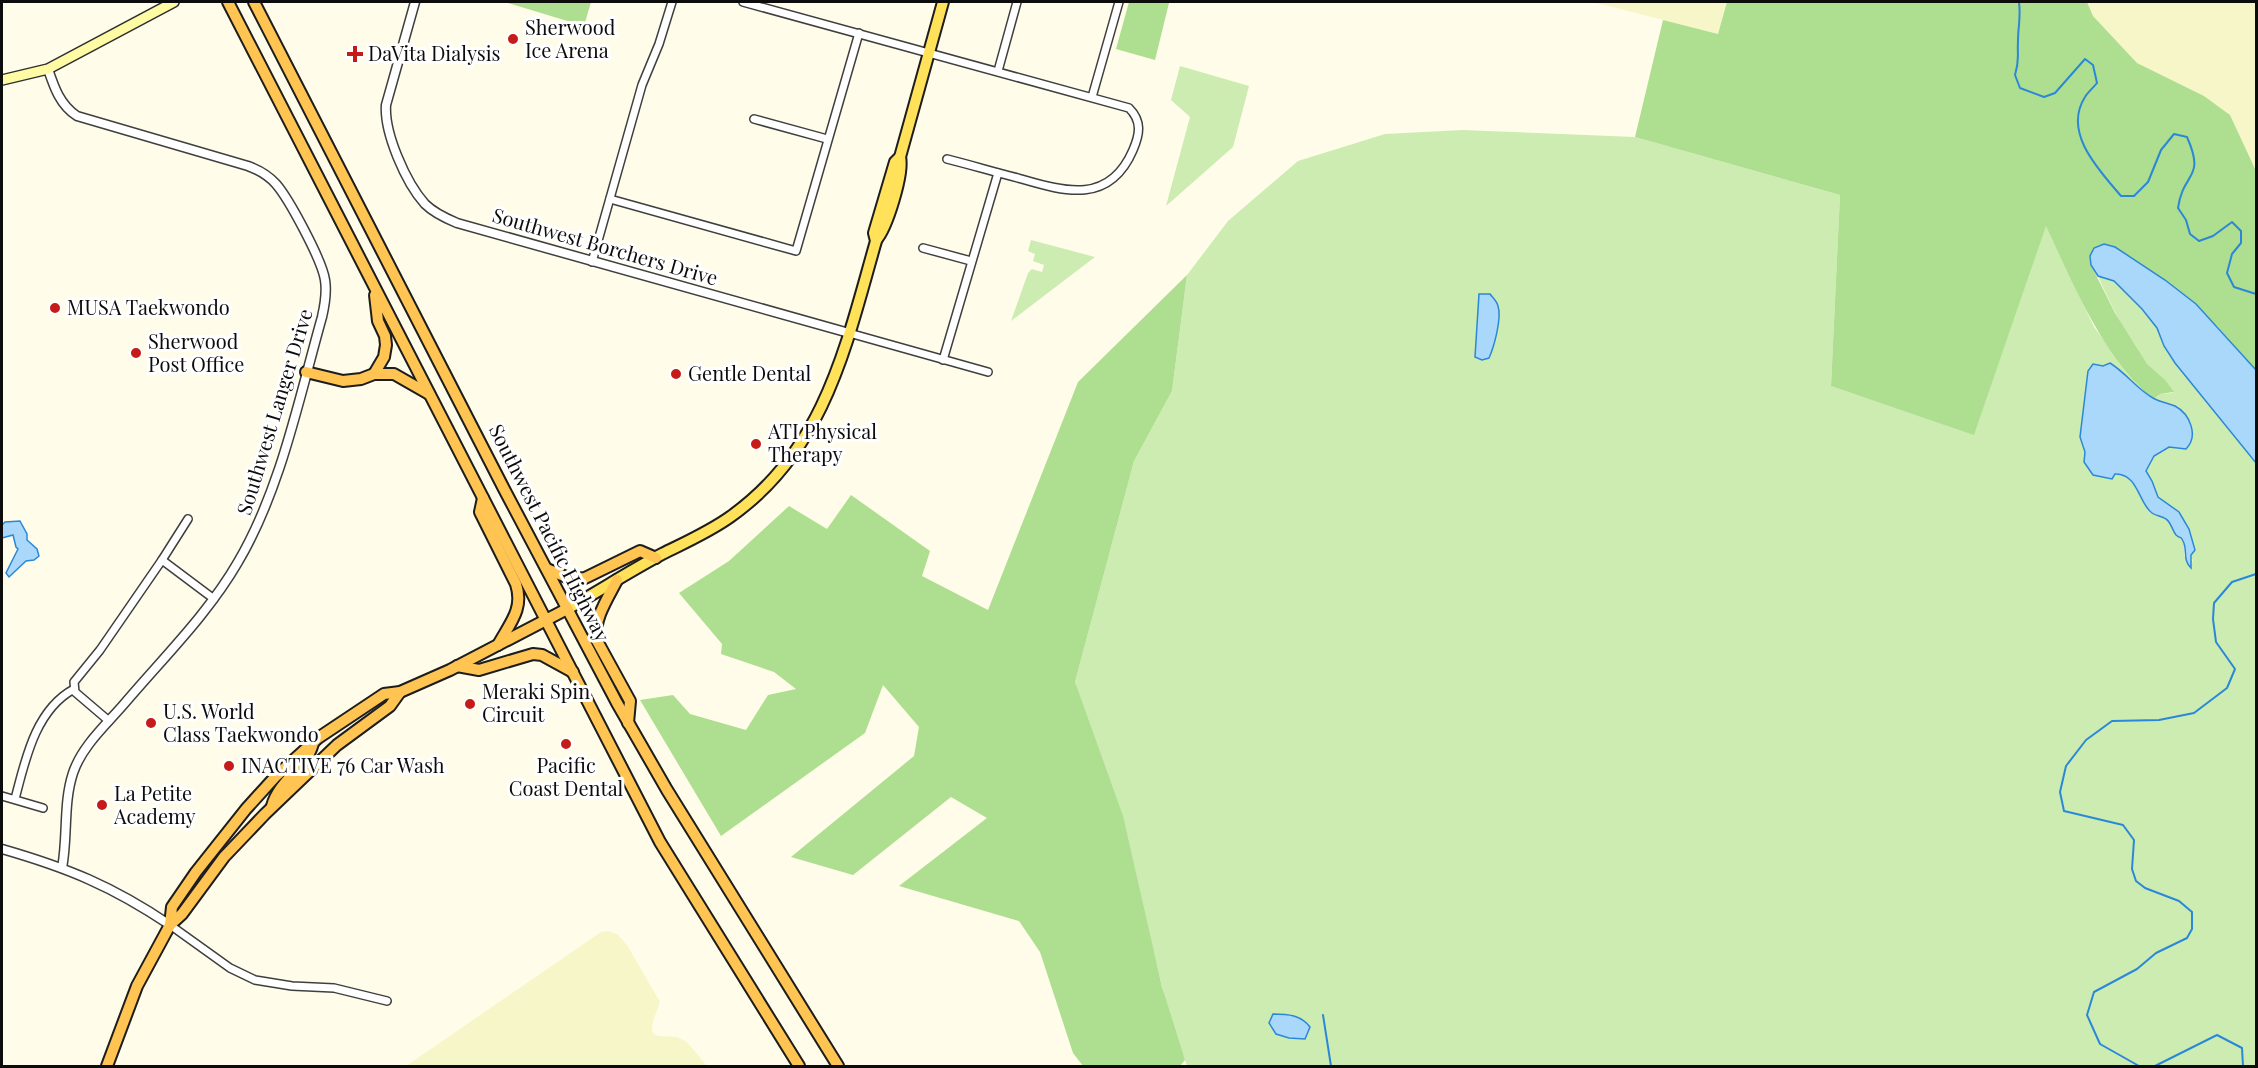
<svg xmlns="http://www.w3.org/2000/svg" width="2258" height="1068" font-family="'Playfair Display',serif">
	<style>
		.farmland { fill: #f7f6c8 }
		.green { fill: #ccecb1 }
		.forest { fill: #aede8f }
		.water { fill: #aad8fb; stroke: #2b88d8; stroke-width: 1.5 }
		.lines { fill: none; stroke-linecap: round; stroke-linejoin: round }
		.stream { stroke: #2b88d8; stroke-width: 2 }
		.minor-casing { stroke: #3f3f3f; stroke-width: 10 }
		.tertiary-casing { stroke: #3f3f3f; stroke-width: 11 }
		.secondary-casing { stroke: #2e2e2e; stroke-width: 12 }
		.primary-casing { stroke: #1d1d1d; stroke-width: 14 }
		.trunk-casing { stroke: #1d1d1d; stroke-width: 14 }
		.minor { stroke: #fff; stroke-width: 7 }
		.tertiary { stroke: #fff; stroke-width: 8 }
		.secondary { stroke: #fffba5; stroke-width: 9 }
		.primary { stroke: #ffe15a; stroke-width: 10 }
		.trunk { stroke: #ffc451; stroke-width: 10 }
		.poi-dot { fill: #c61c19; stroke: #fff; stroke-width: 2 }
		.labels { text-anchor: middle; stroke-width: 6; stroke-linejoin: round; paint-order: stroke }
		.poi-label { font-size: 20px; fill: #0c0c0c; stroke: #fff; text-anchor: start }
		.street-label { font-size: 20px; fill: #0c0c0c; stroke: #fff }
	</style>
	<rect width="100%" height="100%" fill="#fffcea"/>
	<!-- farmland -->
	<g class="farmland">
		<path d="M1593 2H1727L1718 34Z"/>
		<path d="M2087 2H2256V171L2230 115 2204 96 2137 63 2093 16Z"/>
		<path d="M608 931 617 934 627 945 660 1002 653 1021 652 1030 654 1034 659 1036 677 1037 687 1042 707 1066H406L601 932Z"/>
	</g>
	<!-- green -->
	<g class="green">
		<path d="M1180 66 1249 86 1233 147 1166 206 1190 117 1171 100Z"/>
		<path d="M1462 130 1635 137 1840 195 1831 386 1974 434 2046 225 2094 327 2140 388C2121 370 2114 362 2088 371L2080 437 2085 453 2084 462 2115 474H2121L2130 481 2139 490 2151 513 2167 519 2176 534 2181 538 2185 544 2184 556 2193 562 2179 512 2158 497 2152 481 2146 471 2154 455 2169 447 2174 448 2176 407 2153 399 2159 394 2173 393C2165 379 2154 373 2145 362 2126 335 2111 306 2098 276L2114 281 2142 309 2157 328 2164 346 2175 363 2256 463V1066H1187L1169 1015 1154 953 1075 682 1134 461 1172 391 1187 275 1228 221 1298 161 1385 134Z"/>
		<path d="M1031 240 1095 257 1011 321 1028 273 1032 269 1042 272 1044 265 1033 261 1035 254 1028 251Z"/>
	</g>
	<!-- forest -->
	<g class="forest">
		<path d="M505 2H591L584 26Z"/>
		<path d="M1129 2 1169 3 1155 60 1116 49Z"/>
		<path d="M1727 2H2087L2093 16 2137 63 2204 96 2230 115 2256 171V370L2216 325 2091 265 2115 313 2133 342 2147 364 2165 380 2174 392 2160 394 2153 399C2102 356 2074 285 2046 226L1974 435 1831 386 1840 195 1635 137 1663 20 1718 34Z"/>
		<path d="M1187 275 1172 391 1134 461 1075 682 1123 816 1162 987 1185 1060 1180 1066H1083L1073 1053 1040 952 1019 921 899 886 987 818 951 797 853 875 791 857 914 756 919 727 883 685 865 733 721 836 640 700 673 695 690 714 746 730 768 695 796 689 774 672 721 654 722 644 679 593 729 561 789 506 827 529 851 495 930 551 922 576 988 610 1078 382Z"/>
	</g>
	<!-- water -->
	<g class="water">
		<path d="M2104 244 2115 247 2165 280 2196 304 2256 370V463L2175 363 2164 346 2157 328 2142 309 2114 281 2098 276 2091 265 2090 256 2094 248Z"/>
		<path d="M1479 294H1490C1493 298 1497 301 1498 306 1502 318 1494 347 1489 358L1482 360 1475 357Z"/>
		<path d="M2110 363C2126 373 2137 389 2153 398 2160 402 2168 403 2175 406 2190 414 2199 436 2186 449L2169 447 2154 456 2146 471 2152 481 2158 497 2179 512 2189 529 2195 550 2191 555V568C2182 559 2188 550 2183 541 2180 535 2182 540 2176 535 2172 530 2171 522 2166 519 2162 516 2156 516 2152 513 2139 504 2138 473 2115 474L2112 479 2093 475 2084 462 2085 452 2080 437 2088 371 2093 364 2103 366Z"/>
		<path d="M20 521 27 534V540L37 549 39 556 34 560 26 561 9 577 6 573 18 549 16 547 13 535 2 538V525L5 522Z"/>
		<path d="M1273 1014C1288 1014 1301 1015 1310 1027L1305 1039 1289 1038 1276 1034 1269 1023Z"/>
	</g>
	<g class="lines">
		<!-- stream -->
		<g class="stream">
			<path d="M2019 2C2021 18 2018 26 2018 41 2017 56 2020 59 2015 75L2020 88 2044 97 2055 93 2085 59 2093 65 2097 83C2093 88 2088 92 2085 97 2062 133 2100 171 2121 196H2134L2148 182 2161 150 2174 134 2187 137C2206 180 2183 171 2178 208L2186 220 2190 234 2199 241 2213 236 2232 222 2241 231V243L2232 254 2227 273 2234 287 2256 294"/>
			<path d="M1323 1015 1331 1066"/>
			<path d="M2139 1066 2100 1044 2087 1015 2094 992 2137 969 2156 953 2187 938 2192 929V912L2179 901 2145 888 2136 881 2132 869 2134 840 2123 825 2064 811 2060 792 2066 766 2086 740 2112 721 2159 720 2194 713 2227 688 2235 669 2216 642 2213 619 2214 603 2232 582 2256 574"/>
			<path d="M2155 1066 2217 1035 2242 1048 2243 1066"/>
		</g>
		<defs>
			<g id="minor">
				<path d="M743 2 1129 108C1142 121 1140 134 1133 150 1109 206 1063 191 1018 178 994 172 971 165 947 159"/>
				<path d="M998 71 1017 2"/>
				<path d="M1092 97 1119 2"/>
				<path d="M754 119 827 139"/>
				<path d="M610 199 796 251 859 33"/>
				<path d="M923 248 971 261"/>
				<path d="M592 262 642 85 659 44 672 2"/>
				<path d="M849 333 988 372"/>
				<path d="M943 360 998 173"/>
				<path d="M162 560 188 519"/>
				<path d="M109 721 75 692 74 682 100 650 162 560 214 599"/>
				<path d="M2 796 43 808"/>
				<path d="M15 799C25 761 35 710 74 689"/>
				<path d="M170 925 230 968 255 980 292 986 334 988 387 1001"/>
			</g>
			<g id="tertiary">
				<path d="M415 2 386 105C384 133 406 183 425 204 434 213 445 218 457 223L849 333"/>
				<path d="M48 69C54 87 60 105 77 116L248 166C259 170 268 175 276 184 289 199 322 260 325 280 327 292 325 304 322 317 299 398 281 489 238 562 208 614 163 658 124 704 106 725 82 746 73 773 63 803 68 837 62 868"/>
				<path d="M2 849C68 868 112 886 170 925"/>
			</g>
			<path id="secondary" d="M2 80 48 69 174 2"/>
			<g id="primary">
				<path d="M876 240C887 228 904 173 900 157"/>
				<path d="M567 609C599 591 630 571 662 554 686 542 709 532 730 517 825 450 846 346 876 241L874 233 895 162 900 157 943 2"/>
			</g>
			<g id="trunk">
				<path d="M228 2 660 842 799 1066"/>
				<path d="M254 2 504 489 617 703 667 790 838 1066"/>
				<path d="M306 372 343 381 361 379 374 374H394L429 394"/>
				<path d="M374 374 384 357 386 345 385 336 378 321 375 295"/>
				<path d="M483 498 480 512 516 584C524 609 510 623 498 645"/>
				<path d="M547 569 571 579 585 578 640 551 656 558"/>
				<path d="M617 580C608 598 594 618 596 639L630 701 628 723"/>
				<path d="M457 666 479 670 533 654 542 655 573 672"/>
				<path d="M272 806C279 780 307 768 313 743"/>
				<path d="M170 925 172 907 196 872 246 809 276 776 318 738 384 694 400 692 450 670 567 609"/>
				<path d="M107 1066 137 986 170 925 182 914 224 857 265 814 337 745 390 706 400 692"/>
			</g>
		</defs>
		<!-- minor casing -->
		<use href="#minor" class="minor-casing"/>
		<!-- tertiary casing -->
		<use href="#tertiary" class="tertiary-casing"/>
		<!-- secondary casing -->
		<use href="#secondary" class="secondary-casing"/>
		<!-- primary casing -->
		<use href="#primary" class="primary-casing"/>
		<!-- trunk casing -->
		<use href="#trunk" class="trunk-casing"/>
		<!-- minor -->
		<use href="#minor" class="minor"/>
		<!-- tertiary -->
		<use href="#tertiary" class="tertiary"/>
		<!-- secondary -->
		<use href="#secondary" class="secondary"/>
		<!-- primary -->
		<use href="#primary" class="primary"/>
		<!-- trunk -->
		<use href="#trunk" class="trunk"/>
	</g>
	<!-- markers -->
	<g class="poi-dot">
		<circle cx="513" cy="39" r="6"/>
		<path d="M352 45h6v6h6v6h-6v6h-6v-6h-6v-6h6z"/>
		<circle cx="55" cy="308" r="6"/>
		<circle cx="136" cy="353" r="6"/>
		<circle cx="676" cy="374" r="6"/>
		<circle cx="756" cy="444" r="6"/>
		<circle cx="470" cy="704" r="6"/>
		<circle cx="151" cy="723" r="6"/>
		<circle cx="566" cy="744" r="6"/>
		<circle cx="229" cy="766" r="6"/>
		<circle cx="102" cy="805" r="6"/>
	</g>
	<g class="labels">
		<!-- poi labels -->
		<g class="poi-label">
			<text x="525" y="35">Sherwood<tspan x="525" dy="23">Ice Arena</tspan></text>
			<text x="368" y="61">DaVita Dialysis</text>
			<text x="67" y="315">MUSA Taekwondo</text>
			<text x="148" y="349">Sherwood<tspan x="148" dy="23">Post Office</tspan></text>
			<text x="688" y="381">Gentle Dental</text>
			<text x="768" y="439">ATI Physical<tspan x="768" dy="23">Therapy</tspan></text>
			<text x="482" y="699">Meraki Spin<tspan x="482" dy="23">Circuit</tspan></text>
			<text x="163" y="719">U.S. World<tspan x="163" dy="23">Class Taekwondo</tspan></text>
			<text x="241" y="773">INACTIVE 76 Car Wash</text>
			<text x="566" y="773" text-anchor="middle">Pacific<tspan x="566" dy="23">Coast Dental</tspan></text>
			<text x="114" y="801">La Petite<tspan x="114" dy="23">Academy</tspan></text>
		</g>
		<!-- street labels -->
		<g class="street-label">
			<text transform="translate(605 247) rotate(16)" y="7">Southwest Borchers Drive</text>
			<text transform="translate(275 412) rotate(-73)" y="7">Southwest Langer Drive</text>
			<text transform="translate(549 533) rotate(63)" y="7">Southwest Pacific Highway</text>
		</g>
	</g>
	<!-- border -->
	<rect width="2258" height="1068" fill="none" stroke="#0c0c0c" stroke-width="6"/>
</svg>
